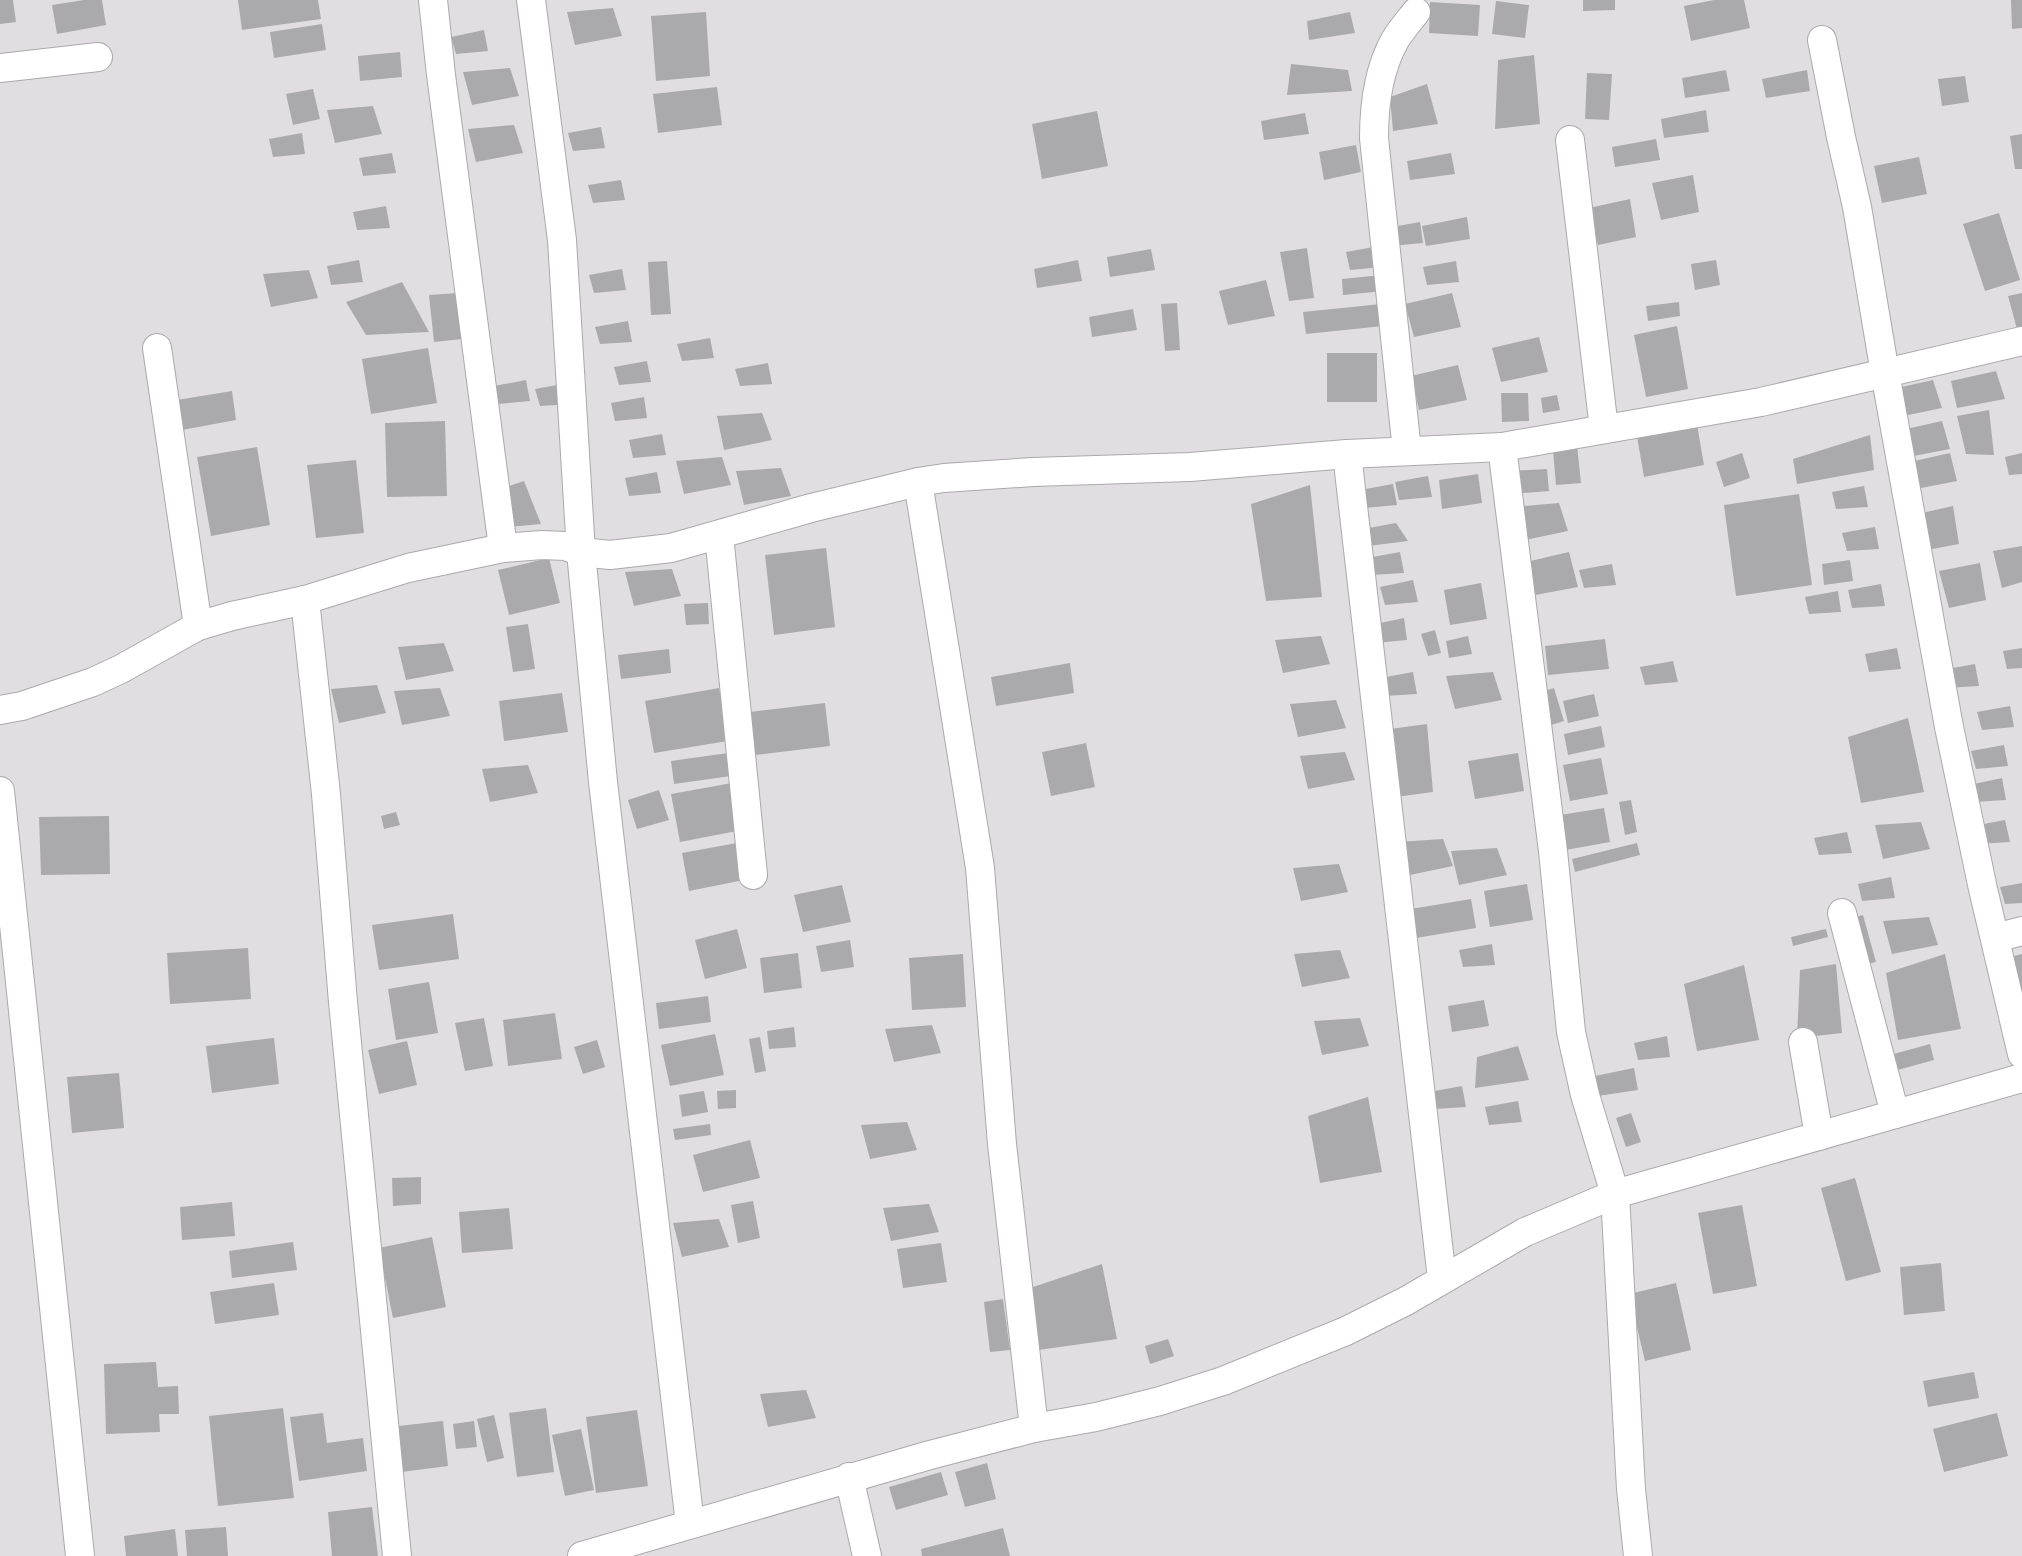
<svg xmlns="http://www.w3.org/2000/svg" width="2022" height="1556" font-family="Rubik,sans-serif">
	<style>
		.building { fill: #aaaaad }
		.lines { fill: none; stroke-linecap: round; stroke-linejoin: round }
		.minor-casing { stroke: #aba9ab; stroke-width: 30 }
		.minor { stroke: #fff; stroke-width: 28 }
	</style>
	<rect width="100%" height="100%" fill="#e0dee0"/>
	<!-- building -->
	<g class="building">
		<path d="M0 0H13L16 22 0 24Z"/>
		<path d="M84 0H102L106 25 57 34 52 5Z"/>
		<path d="M238 0H318L321 19 242 30Z"/>
		<path d="M1583 0H1615V10L1583 11Z"/>
		<path d="M1714 0H1744L1750 28 1691 41 1684 6Z"/>
		<path d="M2011 0H2022V28L2012 29Z"/>
		<path d="M1496 1 1529 5 1525 38 1492 34Z"/>
		<path d="M1430 2 1480 5 1478 36 1429 33Z"/>
		<path d="M613 8 622 36 575 45 567 12Z"/>
		<path d="M706 12 710 76 656 81 651 16Z"/>
		<path d="M1350 12 1355 33 1309 40 1307 21Z"/>
		<path d="M322 24 326 50 274 58 270 32Z"/>
		<path d="M484 30 488 51 456 54 451 37Z"/>
		<path d="M400 52 402 77 360 81 358 56Z"/>
		<path d="M1534 55 1540 124 1495 129 1498 60Z"/>
		<path d="M1291 64 1348 70 1352 91 1287 95Z"/>
		<path d="M510 68 519 96 472 105 463 72Z"/>
		<path d="M1726 70 1730 91 1685 98 1682 78Z"/>
		<path d="M1807 70 1810 91 1766 98 1762 79Z"/>
		<path d="M1587 73 1612 74 1609 120 1585 119Z"/>
		<path d="M1965 76 1969 102 1942 106 1938 79Z"/>
		<path d="M1427 84 1438 124 1393 131 1390 97Z"/>
		<path d="M717 87 722 125 658 133 653 94Z"/>
		<path d="M313 89 320 119 293 125 286 94Z"/>
		<path d="M373 106 382 134 335 143 327 110Z"/>
		<path d="M1706 110 1709 132 1664 138 1661 119Z"/>
		<path d="M1097 111 1108 166 1042 179 1032 124Z"/>
		<path d="M1305 113 1309 134 1264 140 1261 121Z"/>
		<path d="M514 125 523 153 476 162 468 129Z"/>
		<path d="M601 127 605 148 573 151 568 133Z"/>
		<path d="M302 133 305 154 273 157 269 139Z"/>
		<path d="M2022 134V169H2015L2010 136Z"/>
		<path d="M1656 139 1660 160 1615 167 1612 147Z"/>
		<path d="M1356 145 1361 172 1324 180 1319 152Z"/>
		<path d="M392 153 396 173 363 176 359 158Z"/>
		<path d="M1451 153 1455 174 1410 180 1407 161Z"/>
		<path d="M1919 157 1927 194 1882 203 1874 166Z"/>
		<path d="M1693 175 1699 212 1661 220 1652 183Z"/>
		<path d="M621 180 625 200 593 203 588 185Z"/>
		<path d="M1630 199 1636 237 1598 245 1589 208Z"/>
		<path d="M386 206 390 228 357 230 353 212Z"/>
		<path d="M1999 213 2020 280 1985 291 1963 224Z"/>
		<path d="M1467 217 1470 239 1426 246 1422 226Z"/>
		<path d="M1420 222 1423 243 1391 246 1387 228Z"/>
		<path d="M1379 246 1382 267 1350 270 1346 252Z"/>
		<path d="M1307 248 1314 298 1289 301 1280 252Z"/>
		<path d="M1151 249 1155 270 1110 277 1107 257Z"/>
		<path d="M359 260 363 282 331 285 327 266Z"/>
		<path d="M1078 260 1082 281 1037 288 1034 269Z"/>
		<path d="M1716 260 1720 285 1695 290 1691 264Z"/>
		<path d="M667 261 671 314 651 315 648 262Z"/>
		<path d="M1456 261 1459 282 1427 285 1423 267Z"/>
		<path d="M622 269 626 290 594 293 589 275Z"/>
		<path d="M309 270 318 298 271 307 263 274Z"/>
		<path d="M1382 275 1384 291 1343 295 1342 279Z"/>
		<path d="M1266 280 1275 316 1228 325 1219 291Z"/>
		<path d="M402 282 429 332 366 335 346 302Z"/>
		<path d="M458 293 462 339 434 342 429 295Z"/>
		<path d="M1452 293 1461 327 1414 337 1405 304Z"/>
		<path d="M2022 293V332L2018 333 2008 296Z"/>
		<path d="M1679 302 1680 316 1648 321 1646 306Z"/>
		<path d="M1177 303 1180 350 1165 351 1161 304Z"/>
		<path d="M1381 304 1383 326 1306 334 1303 312Z"/>
		<path d="M1133 309 1137 330 1092 337 1089 317Z"/>
		<path d="M628 321 632 342 600 344 595 327Z"/>
		<path d="M1677 326 1688 389 1646 397 1634 335Z"/>
		<path d="M1539 337 1548 372 1501 382 1492 348Z"/>
		<path d="M710 338 714 358 682 361 677 344Z"/>
		<path d="M428 348 437 403 371 414 362 359Z"/>
		<rect x="1327" y="353" width="50" height="49"/>
		<path d="M647 361 651 382 619 385 614 367Z"/>
		<path d="M768 363 772 384 740 386 735 369Z"/>
		<path d="M1458 365 1467 400 1419 410 1411 376Z"/>
		<path d="M1996 371 2005 399 1957 408 1951 381Z"/>
		<path d="M526 380 530 401 498 404 494 386Z"/>
		<path d="M1933 380 1942 408 1894 418 1888 390Z"/>
		<path d="M568 383 572 404 540 406 535 389Z"/>
		<path d="M232 391 236 420 182 430 177 400Z"/>
		<path d="M1501 393H1528L1529 421 1502 422Z"/>
		<path d="M1557 395 1560 410 1543 413 1541 398Z"/>
		<path d="M644 397 647 418 615 421 611 403Z"/>
		<path d="M1989 410 1994 455 1966 454 1957 416Z"/>
		<path d="M762 413 772 440 724 450 717 416Z"/>
		<path d="M1696 419 1704 465 1644 477 1636 431Z"/>
		<path d="M445 421 447 496 387 497 385 423Z"/>
		<path d="M1942 421 1950 449 1903 458 1897 431Z"/>
		<path d="M662 434 666 455 633 458 629 440Z"/>
		<path d="M1870 435 1874 470 1797 484 1793 459Z"/>
		<path d="M1576 436 1581 483 1556 485 1552 439Z"/>
		<path d="M257 447 270 525 211 536 197 457Z"/>
		<path d="M1742 453 1750 478 1724 487 1716 462Z"/>
		<path d="M1950 453 1957 481 1911 490 1905 463Z"/>
		<path d="M2022 453V474L2009 475 2005 457Z"/>
		<path d="M722 457 731 485 684 494 676 461Z"/>
		<path d="M356 460 364 533 316 538 307 465Z"/>
		<path d="M781 468 791 496 744 505 736 471Z"/>
		<path d="M1547 469 1549 491 1510 494 1509 471Z"/>
		<path d="M657 472 661 493 629 496 625 478Z"/>
		<path d="M1478 474 1482 503 1442 509 1439 480Z"/>
		<path d="M1428 476 1432 497 1399 500 1395 482Z"/>
		<path d="M524 481 541 524 509 527 504 488Z"/>
		<path d="M1393 484 1397 505 1364 508 1360 490Z"/>
		<path d="M1310 485 1322 597 1266 601 1251 504Z"/>
		<path d="M1864 486 1868 507 1836 509 1832 492Z"/>
		<path d="M1799 494 1812 585 1736 596 1724 505Z"/>
		<path d="M1559 503 1568 531 1521 541 1513 507Z"/>
		<path d="M1953 506 1959 544 1922 551 1913 515Z"/>
		<path d="M1396 523 1408 541 1368 546 1363 529Z"/>
		<path d="M1875 527 1879 549 1847 551 1842 533Z"/>
		<path d="M2022 546V582L2002 588 1993 551Z"/>
		<path d="M826 548 835 627 774 635 765 555Z"/>
		<path d="M1400 552 1404 573 1371 575 1367 558Z"/>
		<path d="M1569 552 1578 587 1530 596 1522 563Z"/>
		<path d="M549 558 560 603 509 615 498 570Z"/>
		<path d="M1850 560 1853 581 1824 585 1822 564Z"/>
		<path d="M1980 563 1986 600 1949 608 1939 571Z"/>
		<path d="M1612 564 1616 585 1584 588 1579 570Z"/>
		<path d="M672 569 681 596 634 606 625 572Z"/>
		<path d="M1413 580 1418 602 1385 605 1380 587Z"/>
		<path d="M1481 583 1487 619 1450 625 1444 590Z"/>
		<path d="M1881 584 1885 606 1852 608 1848 590Z"/>
		<path d="M1838 591 1841 612 1809 614 1805 597Z"/>
		<path d="M708 603 709 624 686 625 684 604Z"/>
		<path d="M1404 618 1407 640 1375 643 1371 625Z"/>
		<path d="M528 624 535 669 513 672 506 627Z"/>
		<path d="M1435 630 1441 653 1428 656 1421 634Z"/>
		<path d="M1321 636 1330 664 1283 673 1275 640Z"/>
		<path d="M1468 636 1472 654 1449 658 1446 641Z"/>
		<path d="M1605 639 1609 669 1548 675 1545 646Z"/>
		<path d="M444 643 454 671 406 680 398 647Z"/>
		<path d="M1897 648 1901 669 1869 672 1865 654Z"/>
		<path d="M2022 648V668L2007 669 2003 651Z"/>
		<path d="M669 649 671 673 621 679 618 655Z"/>
		<path d="M1673 661 1678 682 1645 685 1640 667Z"/>
		<path d="M1070 663 1074 693 996 706 991 677Z"/>
		<path d="M1975 664 1979 686 1946 688 1942 670Z"/>
		<path d="M1413 672 1417 694 1385 696 1380 678Z"/>
		<path d="M1493 672 1502 700 1455 709 1446 676Z"/>
		<path d="M377 685 386 713 339 723 331 689Z"/>
		<path d="M440 688 450 716 402 725 394 691Z"/>
		<path d="M719 688 728 741 654 753 645 701Z"/>
		<path d="M1554 688 1564 721 1548 726 1538 693Z"/>
		<path d="M562 693 568 732 504 741 499 701Z"/>
		<path d="M1594 694 1599 716 1568 723 1563 701Z"/>
		<path d="M1336 700 1346 728 1298 737 1290 704Z"/>
		<path d="M825 703 830 746 755 755 750 712Z"/>
		<path d="M2010 706 2014 727 1982 730 1977 712Z"/>
		<path d="M1908 718 1924 792 1861 803 1848 737Z"/>
		<path d="M1427 724 1433 792 1388 798 1390 729Z"/>
		<path d="M1601 726 1605 747 1568 755 1564 734Z"/>
		<path d="M1086 743 1095 787 1051 796 1042 752Z"/>
		<path d="M2004 745 2008 766 1976 769 1971 751Z"/>
		<path d="M735 752 738 775 674 784 671 761Z"/>
		<path d="M1345 752 1355 780 1308 789 1300 756Z"/>
		<path d="M1518 753 1524 791 1475 799 1468 761Z"/>
		<path d="M1601 758 1608 794 1570 801 1563 765Z"/>
		<path d="M528 765 538 793 490 802 482 769Z"/>
		<path d="M2002 778 2006 800 1973 802 1969 785Z"/>
		<path d="M732 783 742 830 680 842 671 794Z"/>
		<path d="M659 790 669 820 637 829 628 800Z"/>
		<path d="M1631 800 1637 832 1625 835 1619 802Z"/>
		<path d="M1604 808 1610 842 1560 851 1554 816Z"/>
		<path d="M396 812 400 825 384 829 381 816Z"/>
		<path d="M109 816 110 874 41 875 39 817Z"/>
		<path d="M2005 820 2010 842 1977 844 1973 826Z"/>
		<path d="M1921 822 1930 849 1883 859 1875 825Z"/>
		<path d="M1847 832 1852 853 1819 855 1814 838Z"/>
		<path d="M1443 839 1453 866 1405 876 1397 842Z"/>
		<path d="M737 843 744 880 689 891 682 853Z"/>
		<path d="M1637 843 1640 855 1575 872 1572 859Z"/>
		<path d="M1497 848 1507 875 1459 885 1451 851Z"/>
		<path d="M1339 864 1348 892 1301 901 1293 868Z"/>
		<path d="M1891 877 1895 898 1862 901 1858 884Z"/>
		<path d="M2022 883V903L2005 904 2000 887Z"/>
		<path d="M1527 884 1533 920 1490 927 1484 891Z"/>
		<path d="M842 885 851 922 803 932 794 895Z"/>
		<path d="M1471 899 1476 928 1410 939 1405 910Z"/>
		<path d="M453 914 459 959 379 970 372 925Z"/>
		<path d="M1863 915 1876 962 1862 965 1849 919Z"/>
		<path d="M1929 917 1938 945 1892 954 1883 921Z"/>
		<path d="M737 929 747 968 705 979 695 940Z"/>
		<path d="M1826 929 1828 937 1793 946 1791 937Z"/>
		<path d="M850 940 854 967 821 972 816 946Z"/>
		<path d="M1492 944 1495 965 1463 967 1459 950Z"/>
		<path d="M248 948 251 999 170 1004 167 953Z"/>
		<path d="M1340 950 1350 978 1302 987 1294 954Z"/>
		<path d="M798 953 802 988 764 993 760 958Z"/>
		<path d="M963 954 966 1007 912 1010 909 958Z"/>
		<path d="M1945 954 1961 1029 1898 1040 1886 973Z"/>
		<path d="M2022 954V1009L2006 958Z"/>
		<path d="M1836 964 1842 1033 1797 1038 1800 970Z"/>
		<path d="M1744 965 1759 1040 1697 1051 1684 984Z"/>
		<path d="M429 982 438 1033 396 1040 388 989Z"/>
		<path d="M708 996 711 1022 659 1029 656 1003Z"/>
		<path d="M1484 1000 1489 1026 1452 1032 1448 1006Z"/>
		<path d="M555 1013 562 1059 508 1066 503 1020Z"/>
		<path d="M484 1018 493 1066 465 1071 455 1023Z"/>
		<path d="M1360 1018 1369 1046 1322 1055 1314 1021Z"/>
		<path d="M932 1025 941 1053 894 1062 885 1029Z"/>
		<path d="M794 1027 796 1047 769 1049 767 1031Z"/>
		<path d="M715 1034 724 1075 670 1086 661 1045Z"/>
		<path d="M1667 1036 1670 1057 1638 1060 1634 1043Z"/>
		<path d="M760 1037 766 1071 755 1073 749 1039Z"/>
		<path d="M274 1038 279 1084 212 1093 206 1046Z"/>
		<path d="M597 1040 605 1067 583 1074 574 1047Z"/>
		<path d="M407 1041 417 1085 379 1094 368 1050Z"/>
		<path d="M1930 1044 1934 1060 1894 1071 1890 1055Z"/>
		<path d="M1518 1046 1529 1080 1475 1088 1477 1057Z"/>
		<path d="M1634 1068 1638 1090 1591 1097 1585 1078Z"/>
		<path d="M119 1073 124 1128 72 1133 67 1077Z"/>
		<path d="M1462 1086 1466 1107 1434 1109 1429 1092Z"/>
		<path d="M736 1090V1108L718 1109 717 1091Z"/>
		<path d="M704 1091 708 1112 682 1117 679 1095Z"/>
		<path d="M1368 1097 1382 1172 1320 1183 1308 1116Z"/>
		<path d="M1518 1101 1522 1122 1489 1125 1485 1107Z"/>
		<path d="M1631 1113 1641 1142 1626 1147 1616 1118Z"/>
		<path d="M907 1122 917 1150 870 1159 861 1125Z"/>
		<path d="M710 1124 711 1135 675 1140 673 1129Z"/>
		<path d="M750 1140 760 1178 703 1192 693 1155Z"/>
		<path d="M421 1177V1204L393 1206 392 1178Z"/>
		<path d="M1855 1178 1881 1272 1846 1281 1821 1188Z"/>
		<path d="M753 1201 760 1238 738 1243 731 1205Z"/>
		<path d="M232 1202 235 1236 182 1240 180 1207Z"/>
		<path d="M929 1204 939 1232 891 1241 883 1208Z"/>
		<path d="M1742 1205 1757 1286 1713 1294 1698 1213Z"/>
		<path d="M509 1208 513 1249 462 1253 459 1212Z"/>
		<path d="M719 1219 729 1247 682 1257 673 1223Z"/>
		<path d="M432 1237 446 1307 393 1318 379 1248Z"/>
		<path d="M293 1242 297 1270 232 1278 229 1251Z"/>
		<path d="M941 1243 947 1282 903 1288 897 1249Z"/>
		<path d="M1941 1263 1945 1311 1904 1315 1900 1267Z"/>
		<path d="M1102 1264 1117 1339 1031 1351 1027 1289Z"/>
		<path d="M274 1283 279 1315 215 1324 210 1292Z"/>
		<path d="M1676 1283 1691 1350 1645 1361 1629 1294Z"/>
		<path d="M1003 1299 1010 1350 990 1352 984 1302Z"/>
		<path d="M1168 1339 1174 1356 1150 1364 1145 1346Z"/>
		<path d="M156 1362 158 1387 178 1386 179 1414H159L160 1432 106 1434 104 1364Z"/>
		<path d="M1974 1372 1979 1398 1928 1407 1923 1381Z"/>
		<path d="M806 1390 816 1418 768 1427 760 1394Z"/>
		<path d="M283 1408 294 1498 218 1506 209 1416Z"/>
		<path d="M546 1408 554 1472 517 1477 509 1413Z"/>
		<path d="M637 1410 648 1486 596 1493 586 1417Z"/>
		<path d="M323 1413 327 1443 363 1438 367 1471 299 1481 290 1417Z"/>
		<path d="M1997 1413 2008 1456 1944 1472 1933 1429Z"/>
		<path d="M494 1415 504 1458 487 1462 477 1419Z"/>
		<path d="M443 1421 448 1466 394 1473 389 1427Z"/>
		<path d="M474 1421 477 1447 456 1449 453 1424Z"/>
		<path d="M581 1429 594 1490 565 1496 552 1435Z"/>
		<path d="M987 1463 996 1499 965 1507 955 1472Z"/>
		<path d="M941 1472 948 1495 896 1510 889 1487Z"/>
		<path d="M372 1507 378 1556H332L328 1512Z"/>
		<path d="M226 1527 228 1556H187L185 1530Z"/>
		<path d="M1003 1528 1010 1556H922L921 1549Z"/>
		<path d="M175 1529 178 1556H126L124 1536Z"/>
	</g>
	<g class="lines">
		<defs>
			<g id="minor">
				<path d="M433 0 441 75 503 548"/>
				<path d="M531 0 562 240 581 552 603 782 690 1524"/>
				<path d="M1822 40 1841 137 1857 207 1885 373 1949 727 1983 889 2022 1054"/>
				<path d="M0 68 98 57"/>
				<path d="M1570 140 1604 429"/>
				<path d="M157 348 198 626"/>
				<path d="M1502 447 1553 851 1571 1032 1585 1095 1615 1194 1631 1489 1638 1556"/>
				<path d="M1407 451 1374 138C1374 104 1378 70 1395 40 1401 30 1409 21 1416 12"/>
				<path d="M1347 454 1442 1279"/>
				<path d="M918 482 980 868 1002 1144 1034 1428"/>
				<path d="M719 535 753 875"/>
				<path d="M305 600 326 794 343 1002 397 1556"/>
				<path d="M0 710 22 706 93 682 121 669 198 626 232 616 305 600 408 568 503 548 542 545 566 546 581 552 610 555 671 548 811 508 918 482 944 478 1033 472 1190 467 1347 454 1502 447 1761 402 2022 341"/>
				<path d="M0 791 80 1556"/>
				<path d="M1842 913 1895 1114"/>
				<path d="M1995 938 2022 931"/>
				<path d="M1803 1042 1819 1136"/>
				<path d="M849 1477 867 1556"/>
				<path d="M582 1556 930 1455 1034 1428 1096 1417 1160 1401 1223 1381 1346 1331 1406 1301 1525 1232 1615 1194 2022 1078"/>
			</g>
		</defs>
		<!-- minor casing -->
		<use href="#minor" class="minor-casing"/>
		<!-- minor -->
		<use href="#minor" class="minor"/>
	</g>
</svg>
